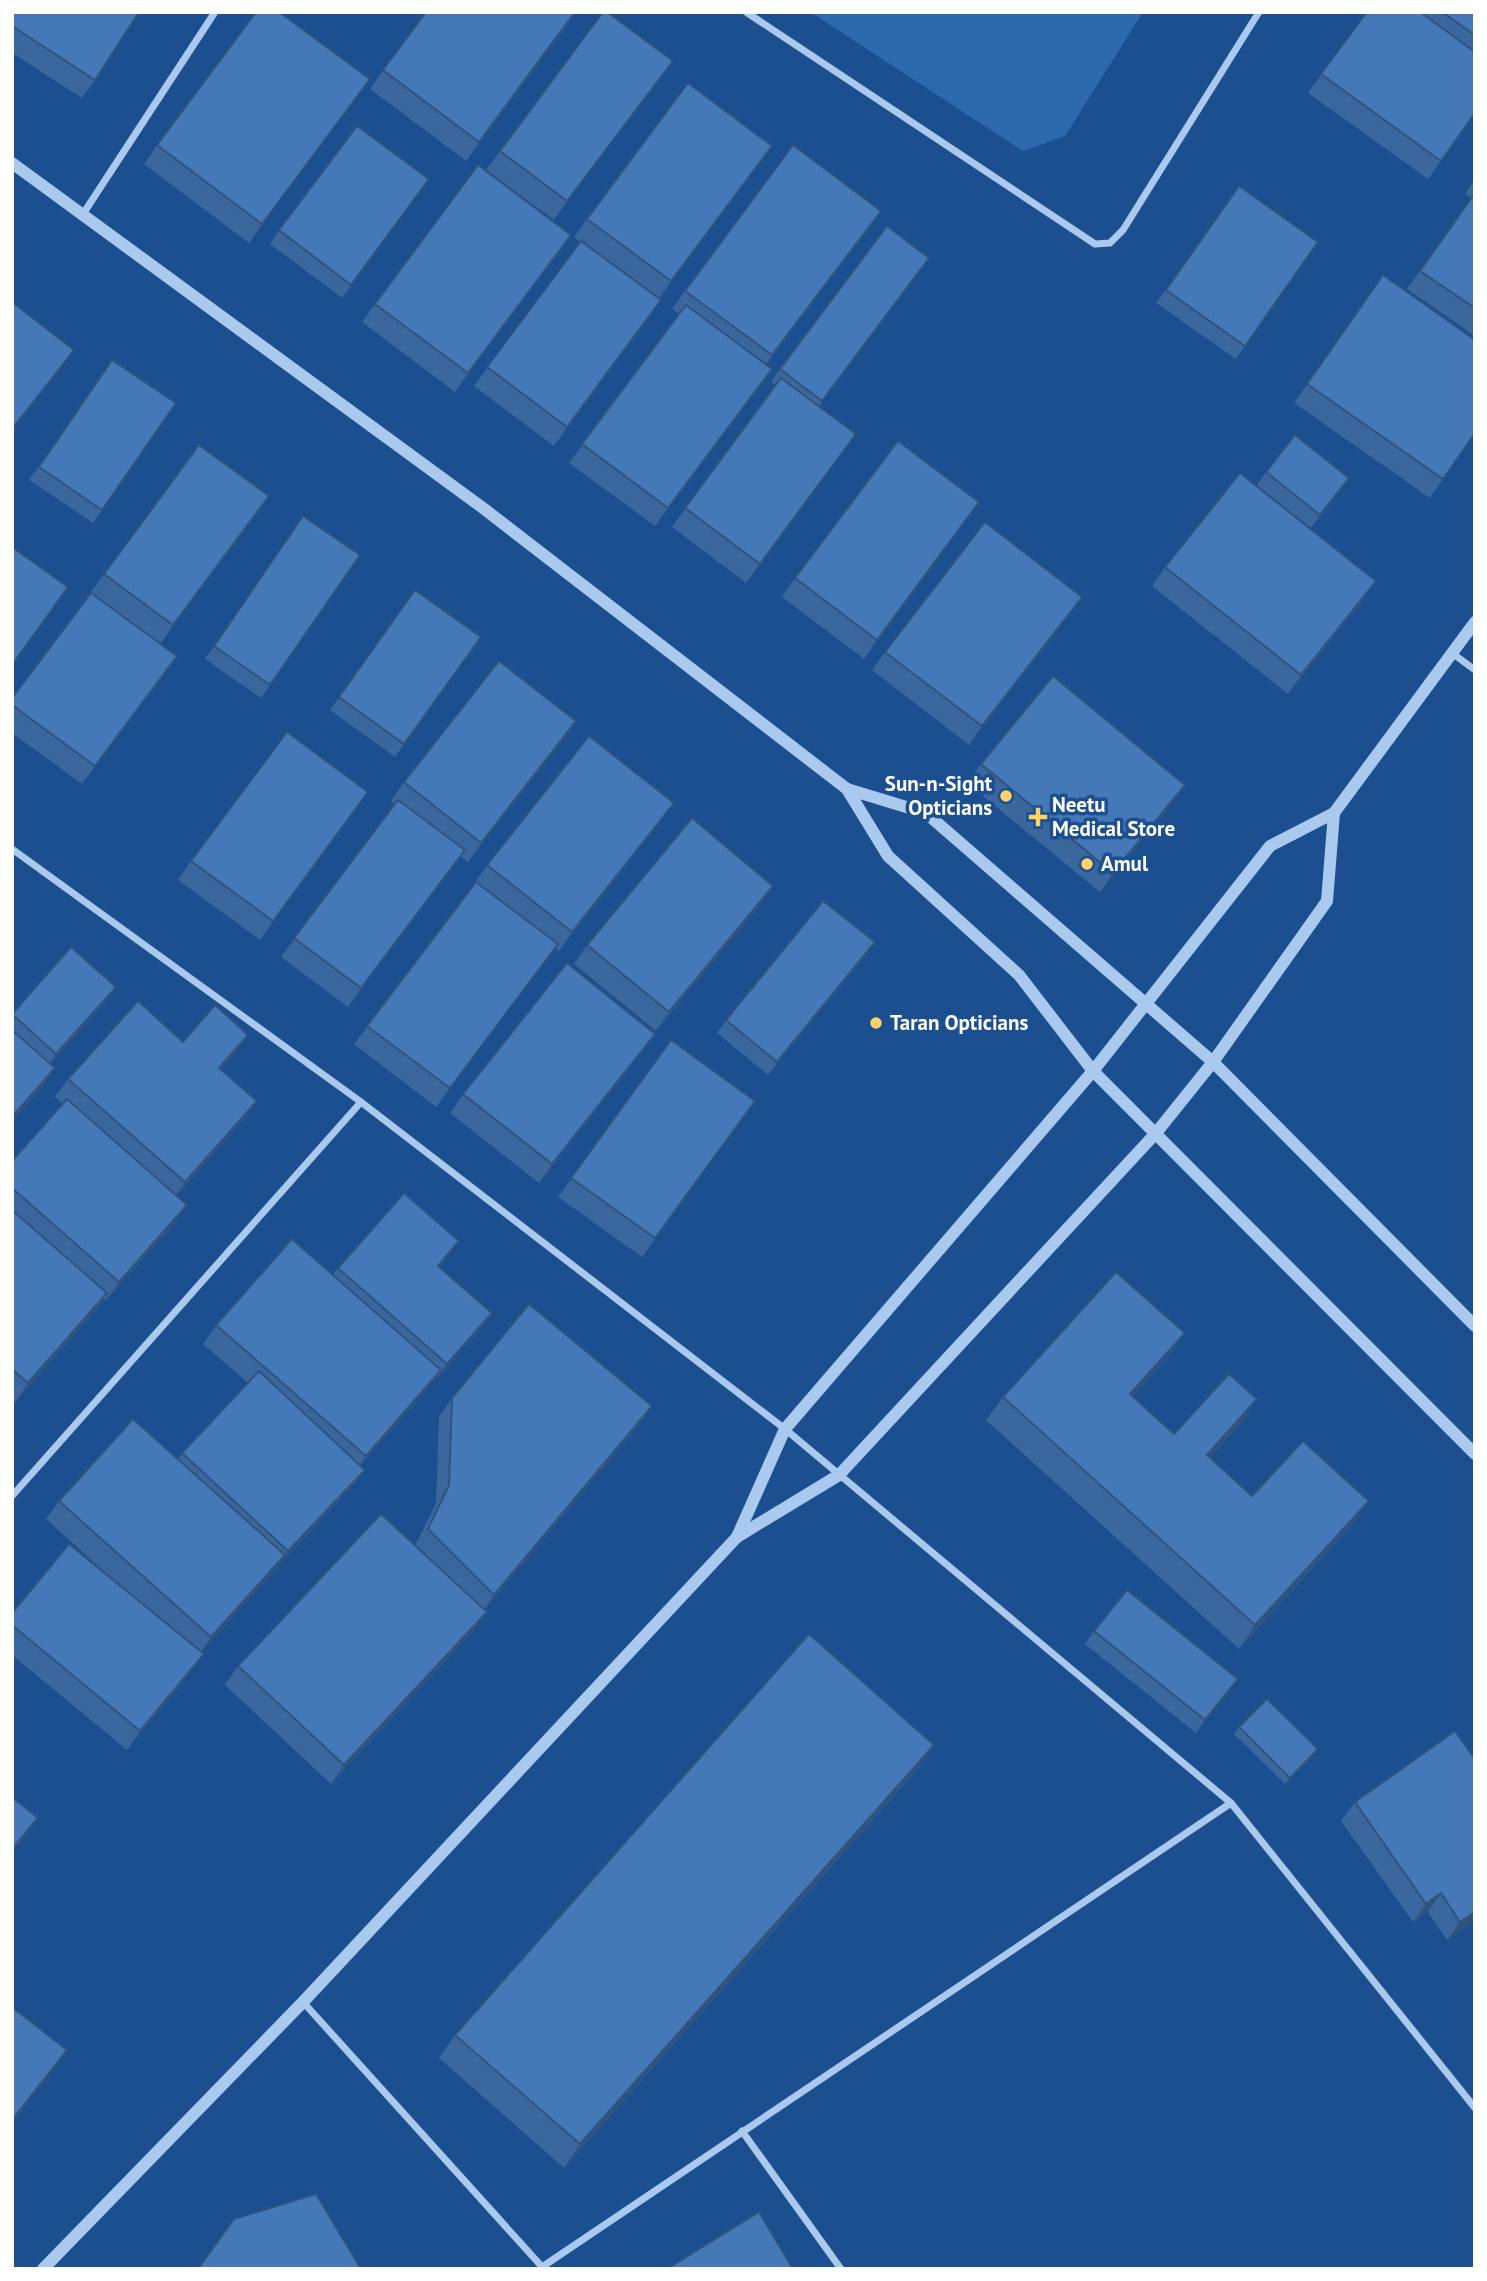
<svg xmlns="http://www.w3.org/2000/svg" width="1487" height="2281" font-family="'PT Sans',sans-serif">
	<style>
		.green { fill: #2e69ad }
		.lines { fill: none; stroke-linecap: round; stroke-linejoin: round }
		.minor { stroke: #a9c9ee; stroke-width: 7 }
		.tertiary { stroke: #a9c9ee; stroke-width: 12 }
		.wall { fill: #3a679d }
		.shaded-wall { fill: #305480 }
		.building { fill: #4478b7; stroke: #305480; stroke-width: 2 }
		.poi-dot { fill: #ffd166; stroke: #1b4f8f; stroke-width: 2.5 }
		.labels { text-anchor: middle; stroke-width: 7; stroke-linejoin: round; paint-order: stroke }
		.poi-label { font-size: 21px; font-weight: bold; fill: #fff; stroke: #1b4f8f; text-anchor: start }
	</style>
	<rect width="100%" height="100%" fill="#1b4f8f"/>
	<!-- green -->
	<path class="green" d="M810 12H1143L1065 136 1023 151Z"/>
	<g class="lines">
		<!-- minor -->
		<g class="minor">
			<path d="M746 12 1095 244 1110 243 1123 230 1259 12"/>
			<path d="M83 214 215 12"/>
			<path d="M1452 653 1475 670"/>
			<path d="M12 849 361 1102 785 1429 1231 1803 1475 2108"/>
			<path d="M12 1496 361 1102"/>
			<path d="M303 2002 544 2269"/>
			<path d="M742 2131 841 2269"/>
			<path d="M542 2267 1231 1803"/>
		</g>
		<!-- tertiary -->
		<g class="tertiary">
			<path d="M12 163 483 508 847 789 888 856 1019 975 1093 1071 1475 1454"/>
			<path d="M847 789 926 813 1213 1062 1475 1326"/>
			<path d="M737 1537 785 1429 1093 1071 1270 846 1334 813 1475 622"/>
			<path d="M43 2269 303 2002 737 1537 839 1475 1156 1133 1213 1062 1327 901 1334 813"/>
		</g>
	</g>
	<!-- wall -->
	<g class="wall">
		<path d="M12 12 95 80 82 98 12 53Z"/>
		<path d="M1367 12H1475V114L1428 179 1308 93Z"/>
		<path d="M568 24 466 161 370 89 383 70Z"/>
		<path d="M370 79 249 243 144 164 157 145Z"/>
		<path d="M659 79 554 220 486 170 500 151Z"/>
		<path d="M772 146 659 299 661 300 648 319 554 446 474 386 580 242 574 237 587 219Z"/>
		<path d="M429 179 342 298 270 244 279 230Z"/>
		<path d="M1475 179V336L1407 289 1471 198 1465 194Z"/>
		<path d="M1239 186 1318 242 1236 359 1156 303Z"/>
		<path d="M867 229 766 365 772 369 655 526 569 463 679 314 672 309 685 291Z"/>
		<path d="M558 254 455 392 362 322 375 304Z"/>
		<path d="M929 258 819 406 856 434 746 583 672 527 775 385 771 382 780 369Z"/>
		<path d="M1383 275 1475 433 1430 498 1294 403Z"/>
		<path d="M112 360 176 403 93 523 29 480Z"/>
		<path d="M1266 472 1340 491 1311 528 1257 485Z"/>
		<path d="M256 515 160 644 163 675 82 784 12 733V698L104 574Z"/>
		<path d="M303 516 360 555 261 698 205 659Z"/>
		<path d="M966 521 864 659 782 597 795 578Z"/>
		<path d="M1165 567 1363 600 1288 694 1152 586Z"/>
		<path d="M415 590 481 637 395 757 330 710Z"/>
		<path d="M1069 615 969 745 872 670 885 652Z"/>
		<path d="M576 721 563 740 468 862 460 856 348 1007 281 957 394 804 391 801 404 782Z"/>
		<path d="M981 764 1172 804 1100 892 967 783Z"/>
		<path d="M355 811 260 940 178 880 191 861Z"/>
		<path d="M661 821 559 951 556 948 436 1107 354 1044 475 885 474 884 487 865Z"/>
		<path d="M773 886 760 905 656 1031 574 964 587 945Z"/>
		<path d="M866 955 768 1075 717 1033 726 1020Z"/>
		<path d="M116 987 107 1000 50 1064 55 1068 42 1087 12 1121V1014Z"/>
		<path d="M655 1034 642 1052 539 1183 450 1113 463 1094Z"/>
		<path d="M671 1040 755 1101 642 1257 558 1197Z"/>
		<path d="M183 1042 235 1054 221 1069 257 1101 243 1120 176 1196 174 1224 106 1300 104 1299 94 1312 15 1402 12 1399V1161L63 1104 55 1097 68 1079Z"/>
		<path d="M459 1241 439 1267 492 1313 483 1326 438 1377 437 1376 428 1388 360 1466 365 1470 351 1488 276 1569 201 1652 204 1654 190 1673 127 1750 12 1655V1613L119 1585 46 1519 59 1501 178 1459 182 1453 248 1383 203 1344 216 1325 333 1275 338 1268Z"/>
		<path d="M1185 1333 1168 1357 1133 1396 1174 1434 1257 1399 1241 1423 1209 1458 1252 1496 1353 1524 1239 1649 986 1420 1003 1397Z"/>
		<path d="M452 1398 652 1406 639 1425 484 1610 473 1631 331 1784 225 1685 238 1666 415 1546 436 1503 439 1417Z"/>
		<path d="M1094 1631 1238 1679 1229 1692 1196 1733 1085 1644Z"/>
		<path d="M1239 1727 1318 1749 1313 1756 1285 1784 1234 1734Z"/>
		<path d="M934 1745 918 1769 564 2168 439 2058 455 2035Z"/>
		<path d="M1355 1802 1475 1921 1447 1940 1428 1912 1413 1922 1341 1821Z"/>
	</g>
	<!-- shaded-wall -->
	<g class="shaded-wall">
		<path d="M576 12 568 24 466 161 479 142Z"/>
		<path d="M673 61 659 79 554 220 567 201Z"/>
		<path d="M370 79 356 98 249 243 262 224Z"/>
		<path d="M772 146 759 165 658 300 671 281Z"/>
		<path d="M881 211 867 229 759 374 772 355Z"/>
		<path d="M571 235 558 254 455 392 468 373Z"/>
		<path d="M661 300 648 319 554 446 567 427Z"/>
		<path d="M74 350 61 369 12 431V429Z"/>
		<path d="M772 369 759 388 655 526 668 508Z"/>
		<path d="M856 434 843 453 746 583 760 564Z"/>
		<path d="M1349 478 1340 491 1311 528 1320 515Z"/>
		<path d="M269 496 256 515 160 644 173 625Z"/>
		<path d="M979 502 966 521 864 659 877 640Z"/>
		<path d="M1376 581 1363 600 1288 694 1301 675Z"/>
		<path d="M1082 597 1069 615 969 745 982 726Z"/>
		<path d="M576 721 563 740 468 862 481 843Z"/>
		<path d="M1185 785 1172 804 1100 892 1113 873Z"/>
		<path d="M368 792 355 811 260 940 273 921Z"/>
		<path d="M674 803 661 821 559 951 572 932Z"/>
		<path d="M465 850 452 868 348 1007 361 988Z"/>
		<path d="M773 886 760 905 656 1031 669 1012Z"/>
		<path d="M875 942 866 955 768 1075 777 1062Z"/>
		<path d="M558 944 545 963 436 1107 450 1088Z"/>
		<path d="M116 987 107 1000 47 1067 56 1054Z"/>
		<path d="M655 1034 642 1052 539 1183 552 1164Z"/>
		<path d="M248 1035 235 1054 205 1086 219 1068Z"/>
		<path d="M55 1068 42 1087 12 1121V1117Z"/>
		<path d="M257 1101 243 1120 171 1201 185 1182Z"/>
		<path d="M187 1205 174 1224 106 1300 119 1282Z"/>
		<path d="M459 1241 450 1254 429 1279 438 1266Z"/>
		<path d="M107 1293 94 1312 15 1402 28 1383Z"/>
		<path d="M492 1313 483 1326 438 1377 447 1364Z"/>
		<path d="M1185 1333 1168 1357 1114 1418 1130 1394Z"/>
		<path d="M441 1370 428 1388 353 1474 366 1456Z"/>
		<path d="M1257 1399 1241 1423 1190 1479 1207 1455Z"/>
		<path d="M652 1406 639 1425 481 1614 494 1595Z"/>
		<path d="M365 1470 351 1488 276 1569 198 1656 211 1637 288 1551Z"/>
		<path d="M1369 1501 1353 1524 1239 1649 1255 1625Z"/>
		<path d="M487 1612 473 1631 331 1784 344 1765Z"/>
		<path d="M204 1654 190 1673 127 1750 140 1731Z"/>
		<path d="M1238 1679 1229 1692 1196 1733 1205 1720Z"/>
		<path d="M934 1745 918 1769 564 2168 580 2144Z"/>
		<path d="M1318 1749 1313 1756 1285 1784 1290 1778Z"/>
		<path d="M38 1818 25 1837 12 1852V1849Z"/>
		<path d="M1441 1893 1428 1912 1413 1922 1426 1904Z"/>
		<path d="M1475 1912V1921L1447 1940 1460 1922Z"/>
		<path d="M67 2050 54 2069 12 2123V2120Z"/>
	</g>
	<!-- building -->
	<g class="building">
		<path d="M12 12H139L95 80 12 26Z"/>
		<path d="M256 12H279L370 79 262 224 157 145Z"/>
		<path d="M426 12H575L479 142 383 70Z"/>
		<path d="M603 12H607L673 61 567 201 500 151Z"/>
		<path d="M1367 12H1420L1475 52V113L1441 161 1321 74Z"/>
		<path d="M1442 12H1475V35Z"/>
		<path d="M688 83 772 146 671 281 587 219Z"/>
		<path d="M357 126 429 179 351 285 279 230Z"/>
		<path d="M793 145 881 211 772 355 685 291Z"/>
		<path d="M478 165 571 235 468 373 375 304Z"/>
		<path d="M1239 186 1318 242 1245 346 1166 290Z"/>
		<path d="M1475 193V308L1420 271Z"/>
		<path d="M887 226 929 258 822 401 780 369Z"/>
		<path d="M581 241 661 300 567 427 487 367Z"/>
		<path d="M1383 275 1475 340V433L1443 479 1307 384Z"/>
		<path d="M12 302 74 350 12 429Z"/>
		<path d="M686 305 772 369 668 508 582 444Z"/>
		<path d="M112 360 176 403 102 510 39 467Z"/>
		<path d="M781 378 856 434 760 564 685 508Z"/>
		<path d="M1295 435 1349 478 1320 515 1266 472Z"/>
		<path d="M898 441 979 502 877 640 795 578Z"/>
		<path d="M199 445 269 496 173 625 104 574Z"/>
		<path d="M1240 473 1376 581 1301 675 1165 567Z"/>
		<path d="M303 516 360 555 270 685 214 646Z"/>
		<path d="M985 522 1082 597 982 726 885 652Z"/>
		<path d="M12 547 68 587 12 665Z"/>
		<path d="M415 590 481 637 404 744 339 697Z"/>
		<path d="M91 593 177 656 95 766 12 705V698Z"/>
		<path d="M499 661 576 721 481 843 404 782Z"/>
		<path d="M1053 676 1185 785 1113 873 981 764Z"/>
		<path d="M287 732 368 792 273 921 191 861Z"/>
		<path d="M589 736 674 803 572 932 487 865Z"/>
		<path d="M398 800 465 850 361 988 294 938Z"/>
		<path d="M692 818 773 886 669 1012 587 945Z"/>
		<path d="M476 882 558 944 450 1088 367 1026Z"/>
		<path d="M823 901 875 942 777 1062 726 1020Z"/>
		<path d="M71 947 116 987 56 1054 12 1014Z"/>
		<path d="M567 963 655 1034 552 1164 463 1094Z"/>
		<path d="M138 1001 183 1042 215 1005 248 1035 219 1068 257 1101 185 1182 68 1079Z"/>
		<path d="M12 1030 55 1068 12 1117Z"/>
		<path d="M671 1040 755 1101 655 1238 571 1178Z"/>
		<path d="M67 1099 187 1205 119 1282 12 1188V1161Z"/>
		<path d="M404 1193 459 1241 438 1266 492 1313 447 1364 338 1268Z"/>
		<path d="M12 1210 107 1293 28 1383 12 1369Z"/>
		<path d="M292 1239 441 1370 366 1456 216 1325Z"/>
		<path d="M1116 1272 1185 1333 1130 1394 1174 1434 1229 1374 1257 1399 1207 1455 1252 1496 1303 1441 1369 1501 1255 1625 1003 1397Z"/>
		<path d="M529 1304 652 1406 494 1595 428 1529 449 1485 452 1398Z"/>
		<path d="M259 1371 365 1470 288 1551 182 1453Z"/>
		<path d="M133 1419 285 1555 211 1637 59 1501Z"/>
		<path d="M381 1514 487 1612 344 1765 238 1666Z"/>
		<path d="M69 1544 204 1654 140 1731 12 1625V1613Z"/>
		<path d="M1127 1590 1238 1679 1205 1720 1094 1631Z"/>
		<path d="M809 1634 934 1745 580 2144 455 2035Z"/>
		<path d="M1267 1699 1318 1749 1290 1778 1239 1727Z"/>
		<path d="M1455 1731 1475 1759V1912L1460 1922 1441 1893 1426 1904 1355 1802Z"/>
		<path d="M12 1797 38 1818 12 1849Z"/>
		<path d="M12 2007 67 2050 12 2120Z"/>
		<path d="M316 2194 361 2269H198L234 2219Z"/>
		<path d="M759 2212 793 2269H667Z"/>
	</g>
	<!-- markers -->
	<g class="poi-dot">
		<circle cx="1006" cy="796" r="7"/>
		<path d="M1034.5 806.5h7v7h7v7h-7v7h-7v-7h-7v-7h7z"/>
		<circle cx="1087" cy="864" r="7"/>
		<circle cx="876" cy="1023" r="7"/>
	</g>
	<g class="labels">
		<!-- poi labels -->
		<g class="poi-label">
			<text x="992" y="791" text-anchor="end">Sun-n-Sight<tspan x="992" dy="24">Opticians</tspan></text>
			<text x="1052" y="812">Neetu<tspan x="1052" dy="24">Medical Store</tspan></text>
			<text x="1101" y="871">Amul</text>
			<text x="890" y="1030">Taran Opticians</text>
		</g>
	</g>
	<!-- border -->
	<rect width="1487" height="2281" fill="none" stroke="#ffffff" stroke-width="28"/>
</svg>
